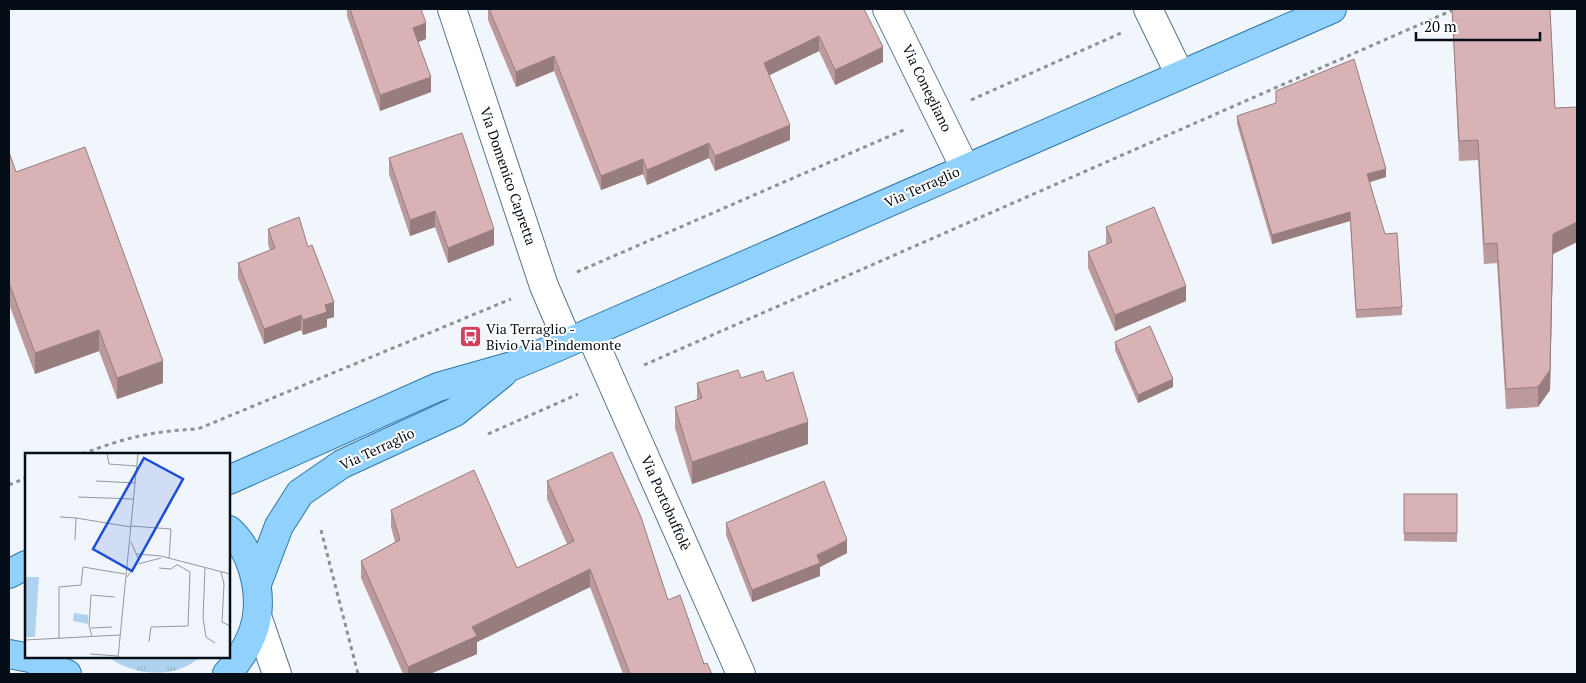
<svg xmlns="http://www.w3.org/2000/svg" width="1586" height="683" font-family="'PT Serif',serif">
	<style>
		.grass { fill: url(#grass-tufts) }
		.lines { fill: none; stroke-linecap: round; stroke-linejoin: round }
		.minor-casing { stroke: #597489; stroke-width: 30 }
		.major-casing { stroke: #3079ab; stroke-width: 30 }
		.path { stroke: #8a9197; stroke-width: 3; stroke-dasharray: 4 4; stroke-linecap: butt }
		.minor { stroke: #fff; stroke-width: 28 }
		.major { stroke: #91d1fd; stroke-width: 28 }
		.wall { fill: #bb999c }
		.shaded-wall { fill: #987d7f }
		.building { fill: #d9b2b5; stroke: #987d7f }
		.labels { text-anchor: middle; stroke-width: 4; stroke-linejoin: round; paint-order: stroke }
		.street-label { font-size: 14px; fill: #050e16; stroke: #fff }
		.poi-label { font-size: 14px; fill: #050e16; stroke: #fff; text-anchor: start }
		.inset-road { fill: none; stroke: #92999f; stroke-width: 1 }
		.view { fill: #1d4ed8; fill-opacity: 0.15; stroke: #1d4ed8; stroke-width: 2.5 }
		.inset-edge { fill: none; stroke: #050e16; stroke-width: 2.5 }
	</style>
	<defs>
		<pattern id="grass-tufts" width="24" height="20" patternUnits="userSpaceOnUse" patternTransform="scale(1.25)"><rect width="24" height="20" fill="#afd3ee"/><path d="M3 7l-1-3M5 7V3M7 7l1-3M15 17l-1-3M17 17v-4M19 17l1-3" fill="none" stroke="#95b4cb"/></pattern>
	</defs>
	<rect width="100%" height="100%" fill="#f0f6fb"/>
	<!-- grass -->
	<path class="grass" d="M108 657H200C175 680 134 676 108 657Z"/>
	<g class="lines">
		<defs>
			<g id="minor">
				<path d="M452 9 544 286 568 342"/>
				<path d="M887 9 965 168"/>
				<path d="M1148 9 1180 75"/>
				<path d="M590 333 741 674"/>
				<path d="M257 616 277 674"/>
			</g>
			<g id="major">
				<path d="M229 480 438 387 512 366 548 351 1332 9"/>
				<path d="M9 574 26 565"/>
				<path d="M257 584 279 526 300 493 342 464 455 412 503 373"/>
				<path d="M9 654 30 658 67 674"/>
				<path d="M227 674C241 658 254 637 257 616 261 587 251 549 229 530"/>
			</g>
		</defs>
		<!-- minor casing -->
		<use href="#minor" class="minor-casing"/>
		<!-- major casing -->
		<use href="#major" class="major-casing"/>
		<!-- path -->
		<g class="path">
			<path d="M971 100 1121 33"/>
			<path d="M577 272 906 129"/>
			<path d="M644 365 1455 9"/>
			<path d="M488 434 578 394"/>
			<path d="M82 454C125 438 151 431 198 429L511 299"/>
			<path d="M9 485 26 478"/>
			<path d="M321 530 358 674"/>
		</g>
		<!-- minor -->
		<use href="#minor" class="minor"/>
		<!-- major -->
		<use href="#major" class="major"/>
	</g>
	<!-- wall -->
	<g class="wall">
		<path d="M347 9H421L426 39 418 42 431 92 380 111 347 16Z"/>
		<path d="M488 9H864L883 62 835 85 819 51 769 75 790 140 715 171 709 158 647 185 643 174 601 190 554 71 516 87 488 20Z"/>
		<path d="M1452 9H1550L1555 108 1577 107V242L1553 254 1550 390 1538 407 1506 409 1497 263 1484 264 1478 160 1459 161Z"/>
		<path d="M1276 103 1386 177 1370 182 1402 307V315L1356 318 1350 221 1272 244 1237 124V116Z"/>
		<path d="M9 152 16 172 163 383 117 399 99 351 35 374 9 304Z"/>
		<path d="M389 158 494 245 448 263 435 227 410 236 389 174Z"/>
		<path d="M1106 227 1186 301 1115 331 1088 268V252L1106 245Z"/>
		<path d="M268 229 308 247 334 317 327 319V327L303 335 301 330 264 344 238 278V263L270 250 268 244Z"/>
		<path d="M1115 342 1173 387 1138 403 1115 350Z"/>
		<path d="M741 378 766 381 808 444 692 484 675 428V407L697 400V383Z"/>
		<path d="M547 481 668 600 704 664 712 674H623L590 587 477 642V654L430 674H403L361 578V561L395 542 391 527V510L517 568 567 544 547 499Z"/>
		<path d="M1404 494H1457V542L1404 541Z"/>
		<path d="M726 523 847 553 820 567V576L752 602 726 535Z"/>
	</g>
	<!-- shaded-wall -->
	<g class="shaded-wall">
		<path d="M426 23V39L413 44V28Z"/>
		<path d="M819 36V51L764 78V63Z"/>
		<path d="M883 47V62L835 85V70Z"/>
		<path d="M554 56V71L516 87V72Z"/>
		<path d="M431 77V92L380 111V95Z"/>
		<path d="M790 125V140L715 171V156Z"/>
		<path d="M709 143V158L647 185V170Z"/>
		<path d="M643 159V174L601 190V176Z"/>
		<path d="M1386 169V177L1367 183V174Z"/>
		<path d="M435 211V227L410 236V220Z"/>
		<path d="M1350 212V221L1272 244V235Z"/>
		<path d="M1577 222V242L1553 254 1550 390 1538 407V387L1553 234Z"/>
		<path d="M494 229V245L448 263V248Z"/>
		<path d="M1186 286V301L1115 331V315Z"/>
		<path d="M334 302V317L327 319V327L303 335V320L325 305Z"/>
		<path d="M301 315V330L264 344V329Z"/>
		<path d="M99 330V351L35 374V353Z"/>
		<path d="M163 361V383L117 399V378Z"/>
		<path d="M1173 379V387L1138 403V395Z"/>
		<path d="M808 422V444L692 484V462Z"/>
		<path d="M847 540V553L820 567V576L752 602V590Z"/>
		<path d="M590 569V587L477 642V654L430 674H408V667L472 627Z"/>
	</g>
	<!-- building -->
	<g class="building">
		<path d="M350 9H421L426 23 413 28 431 77 380 95Z"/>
		<path d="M489 9H864L883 47 835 70 819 36 764 63 790 125 715 156 709 143 647 170 643 159 601 176 554 56 516 72Z"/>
		<path d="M1452 9H1550L1555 108 1577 107V222L1553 234 1550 370 1538 387 1506 389 1497 243 1484 244 1478 140 1459 141Z"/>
		<path d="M1354 59 1386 169 1367 174 1385 234 1397 233 1402 307 1356 310 1350 212 1272 235 1237 116 1276 103V91Z"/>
		<path d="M462 133 494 229 448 248 435 211 410 220 389 158Z"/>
		<path d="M85 147 163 361 117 378 99 330 35 353 9 283V152L16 172Z"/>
		<path d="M1154 207 1186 286 1115 315 1088 252 1112 242 1106 227Z"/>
		<path d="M299 217 308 247 312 245 334 302 325 305 327 312 303 320 301 315 264 329 238 263 275 248 268 229Z"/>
		<path d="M1150 326 1173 379 1138 395 1115 342Z"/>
		<path d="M738 370 741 378 763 371 766 381 793 372 808 422 692 462 675 407 702 398 697 383Z"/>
		<path d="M612 452 641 517 668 600 680 595 704 664 707 663 712 674H630L590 569 472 627 477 636 408 667 361 561 400 540 391 510 474 470 517 568 574 541 547 481Z"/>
		<path d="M824 481 847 540 817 555 820 563 752 590 726 523Z"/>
		<rect x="1404" y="494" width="53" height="39"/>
	</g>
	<!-- icons -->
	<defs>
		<symbol id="bus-square" viewBox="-11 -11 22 22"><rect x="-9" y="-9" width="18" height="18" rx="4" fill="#d1415d" stroke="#fff"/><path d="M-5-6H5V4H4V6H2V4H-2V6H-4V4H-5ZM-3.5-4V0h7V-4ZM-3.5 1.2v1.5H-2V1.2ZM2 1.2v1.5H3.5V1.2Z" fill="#fff"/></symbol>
	</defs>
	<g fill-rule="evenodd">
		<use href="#bus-square" x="458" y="324" width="25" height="25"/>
	</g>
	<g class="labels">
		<!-- street labels -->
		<g class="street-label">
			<text transform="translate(927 88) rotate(64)" y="5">Via Conegliano</text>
			<text transform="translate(508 176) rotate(71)" y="5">Via Domenico Capretta</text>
			<text transform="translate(922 187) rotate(-24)" y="5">Via Terraglio</text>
			<text transform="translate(377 449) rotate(-25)" y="5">Via Terraglio</text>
			<text transform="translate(666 503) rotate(66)" y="5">Via Portobuffolè</text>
		</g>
		<!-- poi labels -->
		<g class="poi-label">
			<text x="486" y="334">Via Terraglio -<tspan x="486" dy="16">Bivio Via Pindemonte</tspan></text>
		</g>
	</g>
	<!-- overview -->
	<g transform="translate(25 453)">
		<rect width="205" height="205" fill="#f0f6fb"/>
		<path d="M49 160 63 162V171L48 168Z" fill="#afd3ee"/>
		<path d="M0 124H14L10 184H0Z" fill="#afd3ee"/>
		<path class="inset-road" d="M82 0 84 11 111 13M71 28 110 30M53 44 108 46M35 64 51 65M106 73 146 76 144 106M50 87 51 65 106 74M112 101 136 103 205 121M113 111 136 105M134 115 146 116 153 111M180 115 178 165 181 184 190 190M196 119 199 131 197 169 205 173M102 124 114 107 106 89M66 175 87 174M67 184 64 172 66 142 90 144M34 186V134L56 132 58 114 100 121M0 187 95 182M124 189 126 174 163 173 165 119 153 112M65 201 93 203M93 205 113 0"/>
		<path class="view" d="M119 5 158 26 107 118 68 96Z"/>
		<rect width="205" height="205" class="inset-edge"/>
	</g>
	<!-- border -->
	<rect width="1586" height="683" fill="none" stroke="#050e16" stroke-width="20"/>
	<!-- scale -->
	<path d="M1416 32v8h124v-8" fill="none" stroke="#050e16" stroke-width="2.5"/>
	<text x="1424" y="32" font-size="15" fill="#050e16" stroke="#ffffff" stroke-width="4" paint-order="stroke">20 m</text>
</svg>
